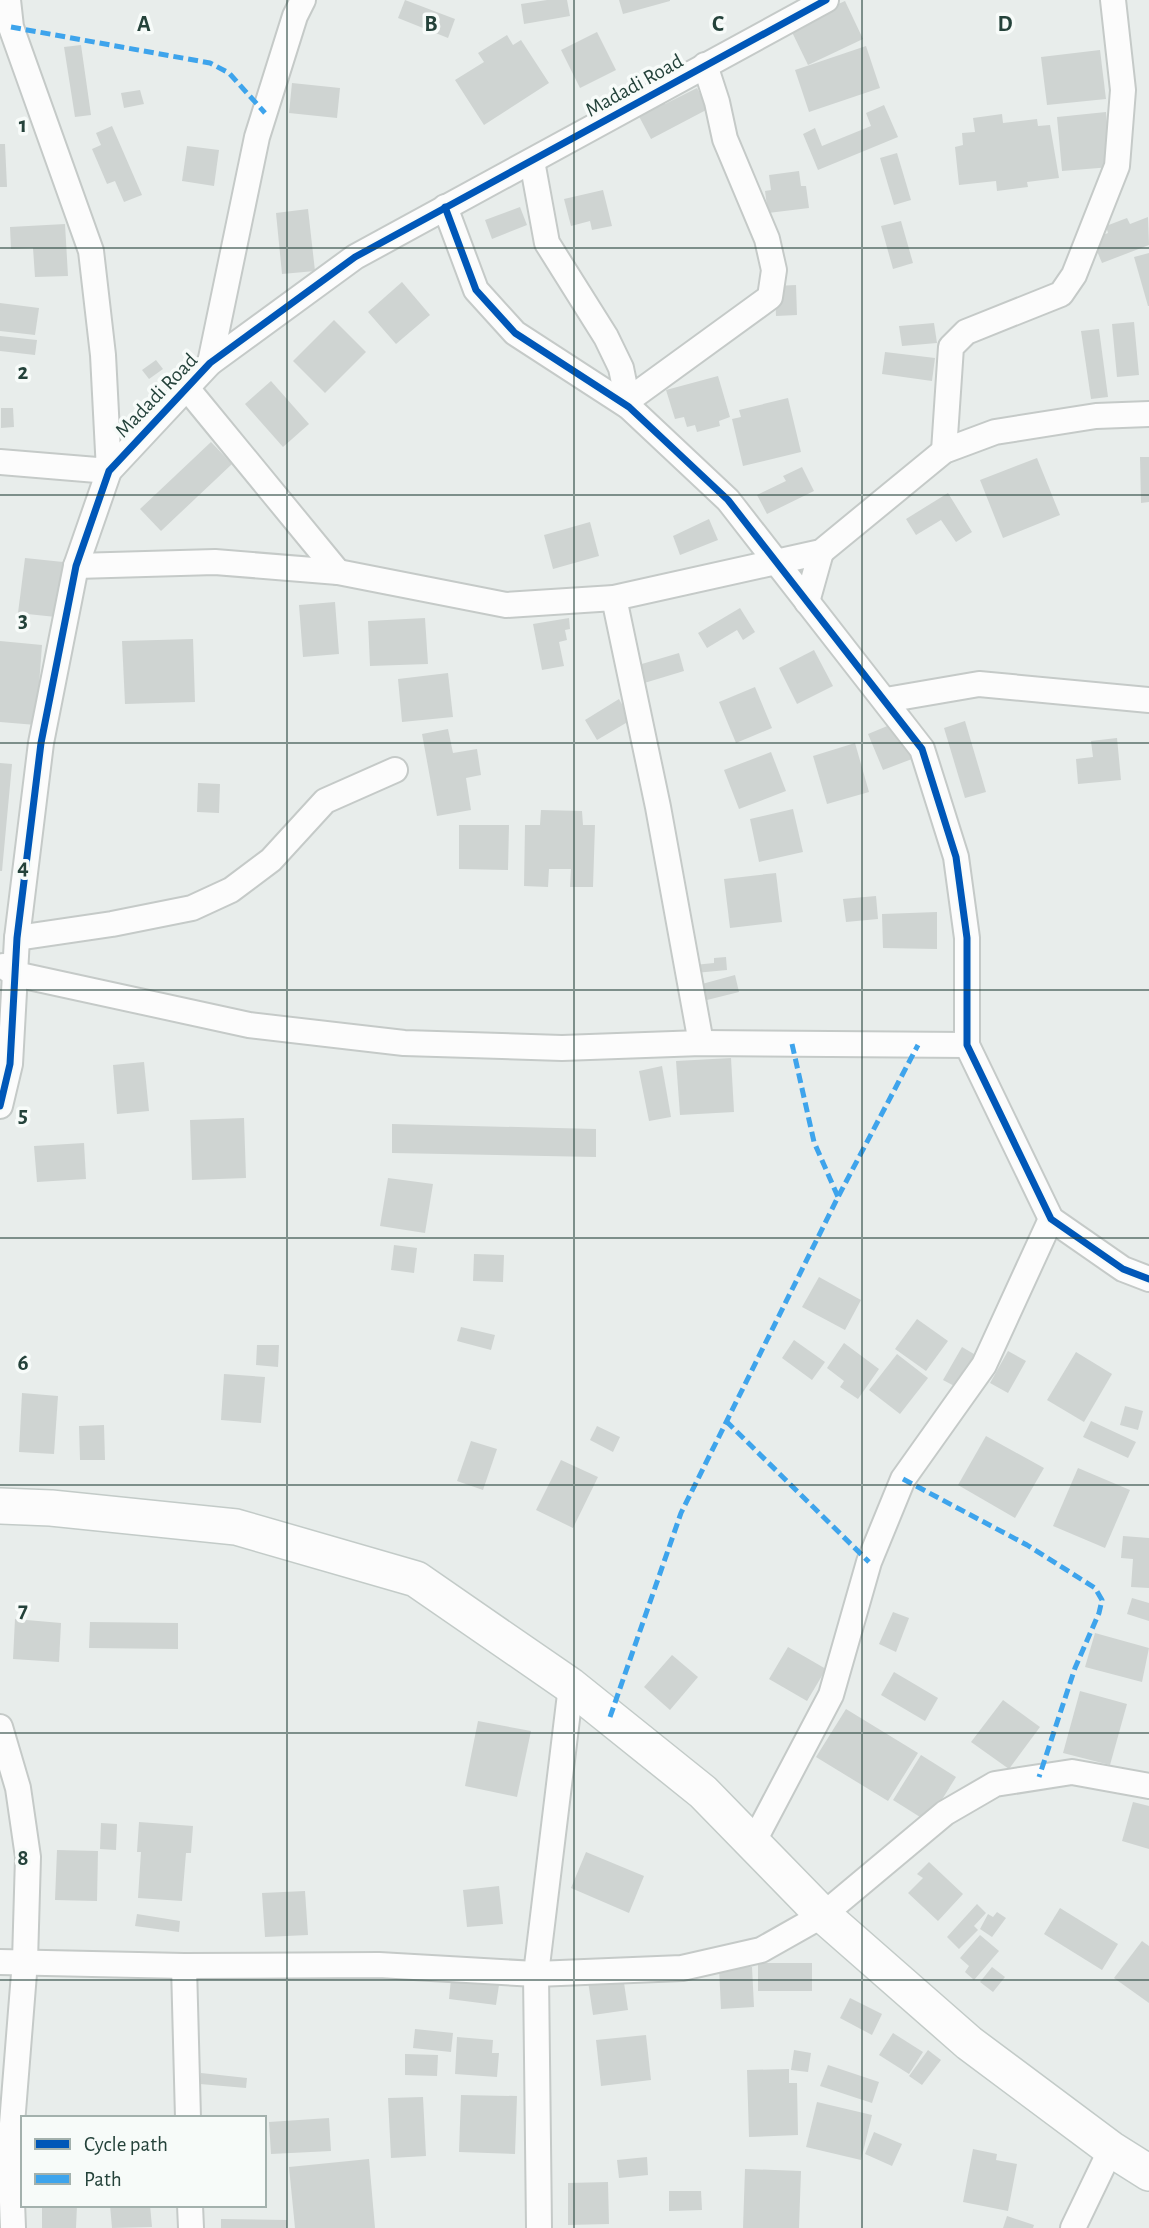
<svg xmlns="http://www.w3.org/2000/svg" width="1149" height="2228" font-family="'Alegreya Sans',sans-serif">
	<style>
		.building { fill: #cfd4d2 }
		.lines { fill: none; stroke-linecap: round; stroke-linejoin: round }
		.minor-casing { stroke: #c5cac8; stroke-width: 28 }
		.secondary-casing { stroke: #c3cbc8; stroke-width: 38 }
		.minor { stroke: #fcfcfc; stroke-width: 24 }
		.secondary { stroke: #fcfcfc; stroke-width: 35 }
		.quiet { stroke: #3ea4ec; stroke-width: 5; stroke-dasharray: 10 5; stroke-linecap: butt }
		.cycleway-casing { stroke: #f7fbf9; stroke-width: 11 }
		.cycleway { stroke: #0057b8; stroke-width: 7 }
		.grid { fill: none; stroke: #24423a; stroke-width: 2; stroke-opacity: 0.55 }
		.labels { text-anchor: middle; stroke-width: 7; stroke-linejoin: round; paint-order: stroke }
		.street-label { font-size: 21px; fill: #24423a; stroke: #f7fbf9 }
		.grid-label { font-size: 23px; text-anchor: middle; font-weight: bold; fill: #24423a; stroke: #f7fbf9; stroke-width: 7; stroke-linejoin: round; paint-order: stroke }
	</style>
	<rect width="100%" height="100%" fill="#e8edeb"/>
	<!-- building -->
	<g class="building">
		<path d="M405 0 455 19 448 38 398 18Z"/>
		<path d="M547 0H567L570 16 524 24 521 4Z"/>
		<path d="M619 0H670V1L623 14Z"/>
		<path d="M845 1 863 39 808 65 789 26Z"/>
		<path d="M597 32 616 70 580 88 561 50Z"/>
		<path d="M507 35 513 45 521 40 549 83 484 125 455 80 484 62 478 53Z"/>
		<path d="M81 45 91 115 75 117 64 47Z"/>
		<path d="M866 46 880 88 809 112 795 70Z"/>
		<path d="M1100 50 1106 99 1047 105 1041 57Z"/>
		<path d="M292 83 340 88 337 118 289 113Z"/>
		<path d="M697 88 708 109 651 139 634 107 659 93 665 104Z"/>
		<path d="M140 90 144 104 124 108 121 93Z"/>
		<path d="M884 105 898 137 818 170 803 134 815 128 822 146 871 126 866 113Z"/>
		<path d="M1106 112 1111 167 1062 171 1057 117Z"/>
		<path d="M1002 114 1003 123 1037 119 1038 126 1050 125 1059 178 1027 182 1028 187 997 191 996 181 959 185 955 147 963 145 962 133 975 132 973 118Z"/>
		<path d="M112 126 142 195 124 202 115 181 107 184 92 149 101 145 96 133Z"/>
		<path d="M0 144H5L7 187H0Z"/>
		<path d="M187 146 219 150 214 186 182 181Z"/>
		<path d="M897 153 911 200 894 205 880 158Z"/>
		<path d="M799 171 801 186H806L809 208 768 213 765 191 771 190 769 175Z"/>
		<path d="M603 190 612 226 592 230 590 221 571 226 564 199Z"/>
		<path d="M520 207 527 225 492 239 485 220Z"/>
		<path d="M308 209 315 271 282 274 276 213Z"/>
		<path d="M1148 217 1149 245 1102 263 1092 239 1108 233 1106 226 1127 218 1130 224Z"/>
		<path d="M901 221 913 263 893 269 881 226Z"/>
		<path d="M65 224 68 276 35 277 33 248 11 249 10 227Z"/>
		<path d="M1149 253V306H1148L1134 257Z"/>
		<path d="M402 282 430 315 396 344 368 312Z"/>
		<path d="M796 285 797 315 776 316 775 286Z"/>
		<path d="M0 303 39 308 35 335 0 331Z"/>
		<path d="M334 320 366 352 325 393 293 361Z"/>
		<path d="M1134 322 1139 375 1117 377 1112 324Z"/>
		<path d="M934 323 937 343 902 346 899 326Z"/>
		<path d="M1099 329 1108 397 1091 399 1081 331Z"/>
		<path d="M0 336 37 340 35 355 0 351Z"/>
		<path d="M885 352 935 358 932 381 882 374Z"/>
		<path d="M156 360 163 369 149 379 142 370Z"/>
		<path d="M718 376 730 417 719 421 720 426 697 432 695 425 687 427 684 417 675 419 666 390Z"/>
		<path d="M271 381 309 424 283 447 245 404Z"/>
		<path d="M788 398 801 452 743 466 732 419 741 417 739 410Z"/>
		<path d="M1 408H13L14 427 1 428Z"/>
		<path d="M211 442 232 464 161 531 140 509Z"/>
		<path d="M1140 457H1149V502L1141 503Z"/>
		<path d="M1037 458 1060 515 1003 538 980 480Z"/>
		<path d="M802 467 814 491 767 514 757 495 786 481 783 476Z"/>
		<path d="M948 493 972 532 956 542 941 520 916 535 906 519Z"/>
		<path d="M709 519 718 540 680 555 673 536Z"/>
		<path d="M590 522 599 556 553 569 544 535Z"/>
		<path d="M25 558 63 562 56 617 18 613Z"/>
		<path d="M335 602 339 654 303 657 299 605Z"/>
		<path d="M740 608 755 632 743 640 737 630 707 648 698 633Z"/>
		<path d="M425 618 428 664 370 666 368 621Z"/>
		<path d="M569 618 570 629 565 630 567 640 559 642 564 666 542 670 533 624Z"/>
		<path d="M193 639 195 702 125 704 122 641Z"/>
		<path d="M0 641 42 645 36 725 0 722Z"/>
		<path d="M814 650 833 686 797 704 779 668Z"/>
		<path d="M679 653 684 671 641 684 635 666Z"/>
		<path d="M448 673 453 717 402 722 398 679Z"/>
		<path d="M755 687 772 728 736 743 719 702Z"/>
		<path d="M619 699 631 720 597 740 585 720Z"/>
		<path d="M965 721 986 792 965 798 944 728Z"/>
		<path d="M897 722 912 759 883 770 868 734Z"/>
		<path d="M448 729 453 753 477 749 481 775 466 778 471 810 437 816 422 734Z"/>
		<path d="M1117 738 1121 780 1078 784 1076 759 1093 757 1091 741Z"/>
		<path d="M855 743 869 792 827 804 813 756Z"/>
		<path d="M771 752 786 791 739 809 724 770Z"/>
		<path d="M0 763 12 764 2 871H0Z"/>
		<path d="M198 783 220 784 219 813 197 812Z"/>
		<path d="M793 809 803 852 759 862 750 819Z"/>
		<path d="M541 810 582 811 583 825H595L593 887H570L571 869H549L548 887 524 886 525 825H540Z"/>
		<path d="M459 825H509L508 870 459 869Z"/>
		<path d="M776 873 782 922 730 928 724 879Z"/>
		<path d="M876 896 878 919 846 922 843 899Z"/>
		<path d="M937 912V949L883 948 882 914Z"/>
		<path d="M726 957 727 970 695 973 694 965 714 963V958Z"/>
		<path d="M735 975 739 992 707 1000 702 984Z"/>
		<path d="M731 1058 734 1112 680 1115 676 1061Z"/>
		<path d="M144 1062 149 1111 117 1114 113 1065Z"/>
		<path d="M662 1066 671 1117 649 1121 639 1071Z"/>
		<path d="M244 1118 246 1178 192 1180 190 1120Z"/>
		<path d="M392 1124 596 1129V1157L392 1153Z"/>
		<path d="M84 1143 86 1179 37 1182 34 1146Z"/>
		<path d="M388 1178 433 1184 425 1233 380 1226Z"/>
		<path d="M394 1245 417 1248 414 1273 391 1270Z"/>
		<path d="M474 1254 504 1255 503 1282 473 1281Z"/>
		<path d="M819 1277 861 1300 845 1330 802 1307Z"/>
		<path d="M917 1319 948 1341 926 1371 895 1349Z"/>
		<path d="M461 1327 495 1335 491 1350 457 1341Z"/>
		<path d="M794 1340 825 1362 812 1380 782 1358Z"/>
		<path d="M844 1343 879 1369 858 1399 840 1387 844 1381 827 1368Z"/>
		<path d="M257 1345H279L278 1367 256 1365Z"/>
		<path d="M962 1347 979 1357 960 1389 943 1380Z"/>
		<path d="M1008 1351 1026 1361 1008 1393 990 1383Z"/>
		<path d="M1076 1352 1112 1374 1084 1422 1047 1400Z"/>
		<path d="M897 1354 928 1378 900 1414 869 1390Z"/>
		<path d="M224 1374 265 1377 261 1423 221 1420Z"/>
		<path d="M22 1393 58 1396 54 1454 19 1452Z"/>
		<path d="M1125 1406 1143 1411 1138 1430 1120 1425Z"/>
		<path d="M1091 1421 1136 1442 1128 1458 1083 1437Z"/>
		<path d="M104 1425 105 1460H80L79 1426Z"/>
		<path d="M597 1426 620 1437 613 1452 590 1440Z"/>
		<path d="M986 1436 1044 1468 1015 1518 958 1485Z"/>
		<path d="M471 1441 497 1449 483 1490 457 1481Z"/>
		<path d="M561 1460 598 1477 573 1528 536 1510Z"/>
		<path d="M1078 1468 1130 1490 1105 1548 1053 1526Z"/>
		<path d="M1123 1536 1149 1538V1588L1131 1587 1133 1559 1121 1558Z"/>
		<path d="M1132 1598 1149 1603V1621L1127 1614Z"/>
		<path d="M893 1612 909 1618 896 1652 879 1644Z"/>
		<path d="M15 1619 61 1623 59 1662 13 1659Z"/>
		<path d="M90 1622 178 1623V1649L89 1648Z"/>
		<path d="M1095 1633 1149 1648 1142 1682 1085 1667Z"/>
		<path d="M788 1647 826 1669 807 1701 769 1679Z"/>
		<path d="M672 1655 698 1677 670 1710 644 1687Z"/>
		<path d="M894 1672 938 1698 925 1721 881 1695Z"/>
		<path d="M1080 1691 1127 1704 1110 1765 1063 1753Z"/>
		<path d="M1003 1700 1040 1727 1009 1769 971 1742Z"/>
		<path d="M846 1709 918 1753 888 1801 816 1757Z"/>
		<path d="M478 1721 531 1731 517 1797 465 1786Z"/>
		<path d="M921 1755 956 1777 928 1822 893 1800Z"/>
		<path d="M1133 1802 1149 1806V1849L1122 1841Z"/>
		<path d="M139 1822 193 1826 191 1853H186L182 1901 138 1898 141 1852H137Z"/>
		<path d="M101 1823 117 1824 116 1850 100 1849Z"/>
		<path d="M57 1850 98 1851 97 1901 55 1900Z"/>
		<path d="M586 1852 644 1876 629 1913 571 1888Z"/>
		<path d="M929 1862 963 1894 938 1921 908 1893 923 1878 917 1874Z"/>
		<path d="M499 1886 503 1924 467 1927 463 1890Z"/>
		<path d="M305 1891 308 1935 265 1937 262 1893Z"/>
		<path d="M977 1904 986 1913 974 1926 978 1930 959 1949 947 1937Z"/>
		<path d="M1060 1908 1118 1944 1102 1970 1044 1934Z"/>
		<path d="M997 1912 1006 1918 992 1937 980 1929 988 1914 993 1917Z"/>
		<path d="M137 1914 180 1921 179 1932 135 1926Z"/>
		<path d="M980 1935 999 1951 974 1980 965 1972 969 1966 960 1958Z"/>
		<path d="M1142 1941 1149 1946V2003L1114 1978Z"/>
		<rect x="758" y="1963" width="54" height="28"/>
		<path d="M752 1967 754 2007 721 2009 719 1968Z"/>
		<path d="M992 1967 1005 1977 993 1992 980 1982Z"/>
		<path d="M623 1976 628 2010 593 2015 588 1981Z"/>
		<path d="M451 1979 499 1985 496 2005 449 1999Z"/>
		<path d="M850 1998 882 2014 872 2035 840 2018Z"/>
		<path d="M415 2029 453 2033 451 2052 413 2048Z"/>
		<path d="M893 2033 923 2052 909 2074 879 2055Z"/>
		<path d="M646 2035 651 2080 601 2086 596 2040Z"/>
		<path d="M457 2037 493 2040 492 2053H499L497 2077 455 2074Z"/>
		<path d="M794 2050 811 2053 808 2072 791 2070Z"/>
		<path d="M928 2050 941 2060 922 2085 909 2076Z"/>
		<path d="M405 2054 438 2055 437 2076 405 2075Z"/>
		<path d="M828 2065 879 2082 872 2103 820 2086Z"/>
		<path d="M789 2069V2083H797L798 2135 749 2137 747 2070Z"/>
		<path d="M201 2073 247 2078 246 2088 200 2084Z"/>
		<path d="M461 2095 517 2096 515 2154 459 2152Z"/>
		<path d="M423 2097 426 2156 391 2158 388 2098Z"/>
		<path d="M817 2102 872 2115 861 2160 806 2147Z"/>
		<path d="M329 2118 331 2151 271 2154 269 2122Z"/>
		<path d="M874 2132 902 2144 892 2166 865 2154Z"/>
		<path d="M973 2149 997 2154 996 2160 1017 2164 1008 2211 963 2202Z"/>
		<path d="M647 2157 648 2175 619 2178 617 2160Z"/>
		<path d="M369 2159 375 2228H295L289 2167Z"/>
		<path d="M745 2169 801 2171 799 2228H743Z"/>
		<path d="M608 2182 609 2224 568 2225V2183Z"/>
		<path d="M669 2191H701L702 2210 669 2211Z"/>
		<path d="M42 2205H77L76 2228H42Z"/>
		<path d="M110 2205H150L152 2227 112 2228Z"/>
		<path d="M1007 2216 1034 2225 1033 2228H1003Z"/>
		<path d="M221 2219 287 2220V2228H221Z"/>
	</g>
	<g class="lines">
		<defs>
			<g id="minor">
				<path d="M532 161 547 243 606 337 621 368 629 407"/>
				<path d="M445 207 476 290 515 333 629 407 728 500 922 749 956 857 967 938V1045L1051 1219 1123 1269 1149 1279"/>
				<path d="M210 363 257 137 295 16 303 0"/>
				<path d="M186 387 338 572"/>
				<path d="M627 401 770 297 774 270 767 239 725 139 717 102 705 65"/>
				<path d="M944 451 951 347 966 332 1061 294 1074 275 1117 166 1123 90 1113 0"/>
				<path d="M0 462 109 471 103 355 91 251 11 27 8 0"/>
				<path d="M76 566 215 562 338 572 506 605 614 598 821 552 944 451 995 432 1096 416 1149 414"/>
				<path d="M614 598 658 807 701 1043"/>
				<path d="M807 602 821 552"/>
				<path d="M886 700 979 684 1149 700"/>
				<path d="M17 938 112 924 192 908 231 890 271 860 325 801 395 770"/>
				<path d="M3 966 15 974 249 1025 404 1043 562 1048 701 1043 967 1045"/>
				<path d="M0 1106 10 1064 17 938 41 743 76 566 109 471 210 363 355 257 826 0"/>
				<path d="M0 1727 18 1788 28 1857 25 1961 10 2149 13 2228"/>
				<path d="M753 1843 831 1695 869 1562 903 1479 984 1365 1051 1219"/>
				<path d="M0 1962 184 1966 379 1965 536 1974 682 1968 761 1950 823 1915 945 1813 995 1784 1072 1772 1149 1786"/>
				<path d="M184 1966 188 2118"/>
				<path d="M190 2205 191 2228"/>
				<path d="M539 2228 536 1974 571 1686"/>
				<path d="M1073 2228 1111 2149"/>
			</g>
			<path id="secondary" d="M0 1506 51 1508 236 1527 416 1579 571 1686 703 1792 823 1915 969 2043 1111 2149 1149 2173"/>
		</defs>
		<!-- minor casing -->
		<use href="#minor" class="minor-casing"/>
		<!-- secondary casing -->
		<use href="#secondary" class="secondary-casing"/>
		<!-- minor -->
		<use href="#minor" class="minor"/>
		<!-- secondary -->
		<use href="#secondary" class="secondary"/>
		<!-- quiet -->
		<g class="quiet">
			<path d="M11 27 210 63 229 73 265 113"/>
			<path d="M792 1044 814 1142 838 1197"/>
			<path d="M726 1421 869 1562"/>
			<path d="M903 1479 1027 1545 1095 1588 1102 1600 1099 1613 1075 1668 1039 1777"/>
			<path d="M610 1717 681 1513 838 1197 918 1045"/>
		</g>
		<defs>
			<g id="cycleway">
				<path d="M445 207 476 290 515 333 629 407 728 500 922 749 956 857 967 938V1045L1051 1219 1123 1269 1149 1279"/>
				<path d="M0 1106 10 1064 17 938 41 743 76 566 109 471 210 363 355 257 826 0"/>
			</g>
		</defs>
		<!-- cycleway casing -->
		<use href="#cycleway" class="cycleway-casing"/>
		<!-- cycleway -->
		<use href="#cycleway" class="cycleway"/>
	</g>
	<!-- grid -->
	<path class="grid" d="M287 0V2228M574 0V2228M862 0V2228M0 248H1149M0 495H1149M0 743H1149M0 990H1149M0 1238H1149M0 1485H1149M0 1733H1149M0 1980H1149"/>
	<g class="labels">
		<!-- street labels -->
		<g class="street-label">
			<text transform="translate(634 85) rotate(-29)" y="7">Madadi Road</text>
			<text transform="translate(156 395) rotate(-46)" y="7">Madadi Road</text>
		</g>
	</g>
	<g class="grid-label">
		<text x="144" y="31">A</text>
		<text x="431" y="31">B</text>
		<text x="718" y="31">C</text>
		<text x="1005" y="31">D</text>
		<text x="23" y="132">1</text>
		<text x="23" y="379">2</text>
		<text x="23" y="627">3</text>
		<text x="23" y="874">4</text>
		<text x="23" y="1122">5</text>
		<text x="23" y="1370">6</text>
		<text x="23" y="1617">7</text>
		<text x="23" y="1865">8</text>
	</g>
	<!-- legend -->
	<rect x="21" y="2116" width="245" height="91" fill="#f7fbf9" stroke="#a3b1ad" stroke-width="2"/>
	<rect x="35" y="2139" width="35" height="10" fill="#0057b8" stroke="#a3b1ad" stroke-width="2"/>
	<text x="84" y="2151" font-size="21" fill="#24423a">Cycle path</text>
	<rect x="35" y="2174" width="35" height="10" fill="#3ea4ec" stroke="#a3b1ad" stroke-width="2"/>
	<text x="84" y="2186" font-size="21" fill="#24423a">Path</text>
</svg>
